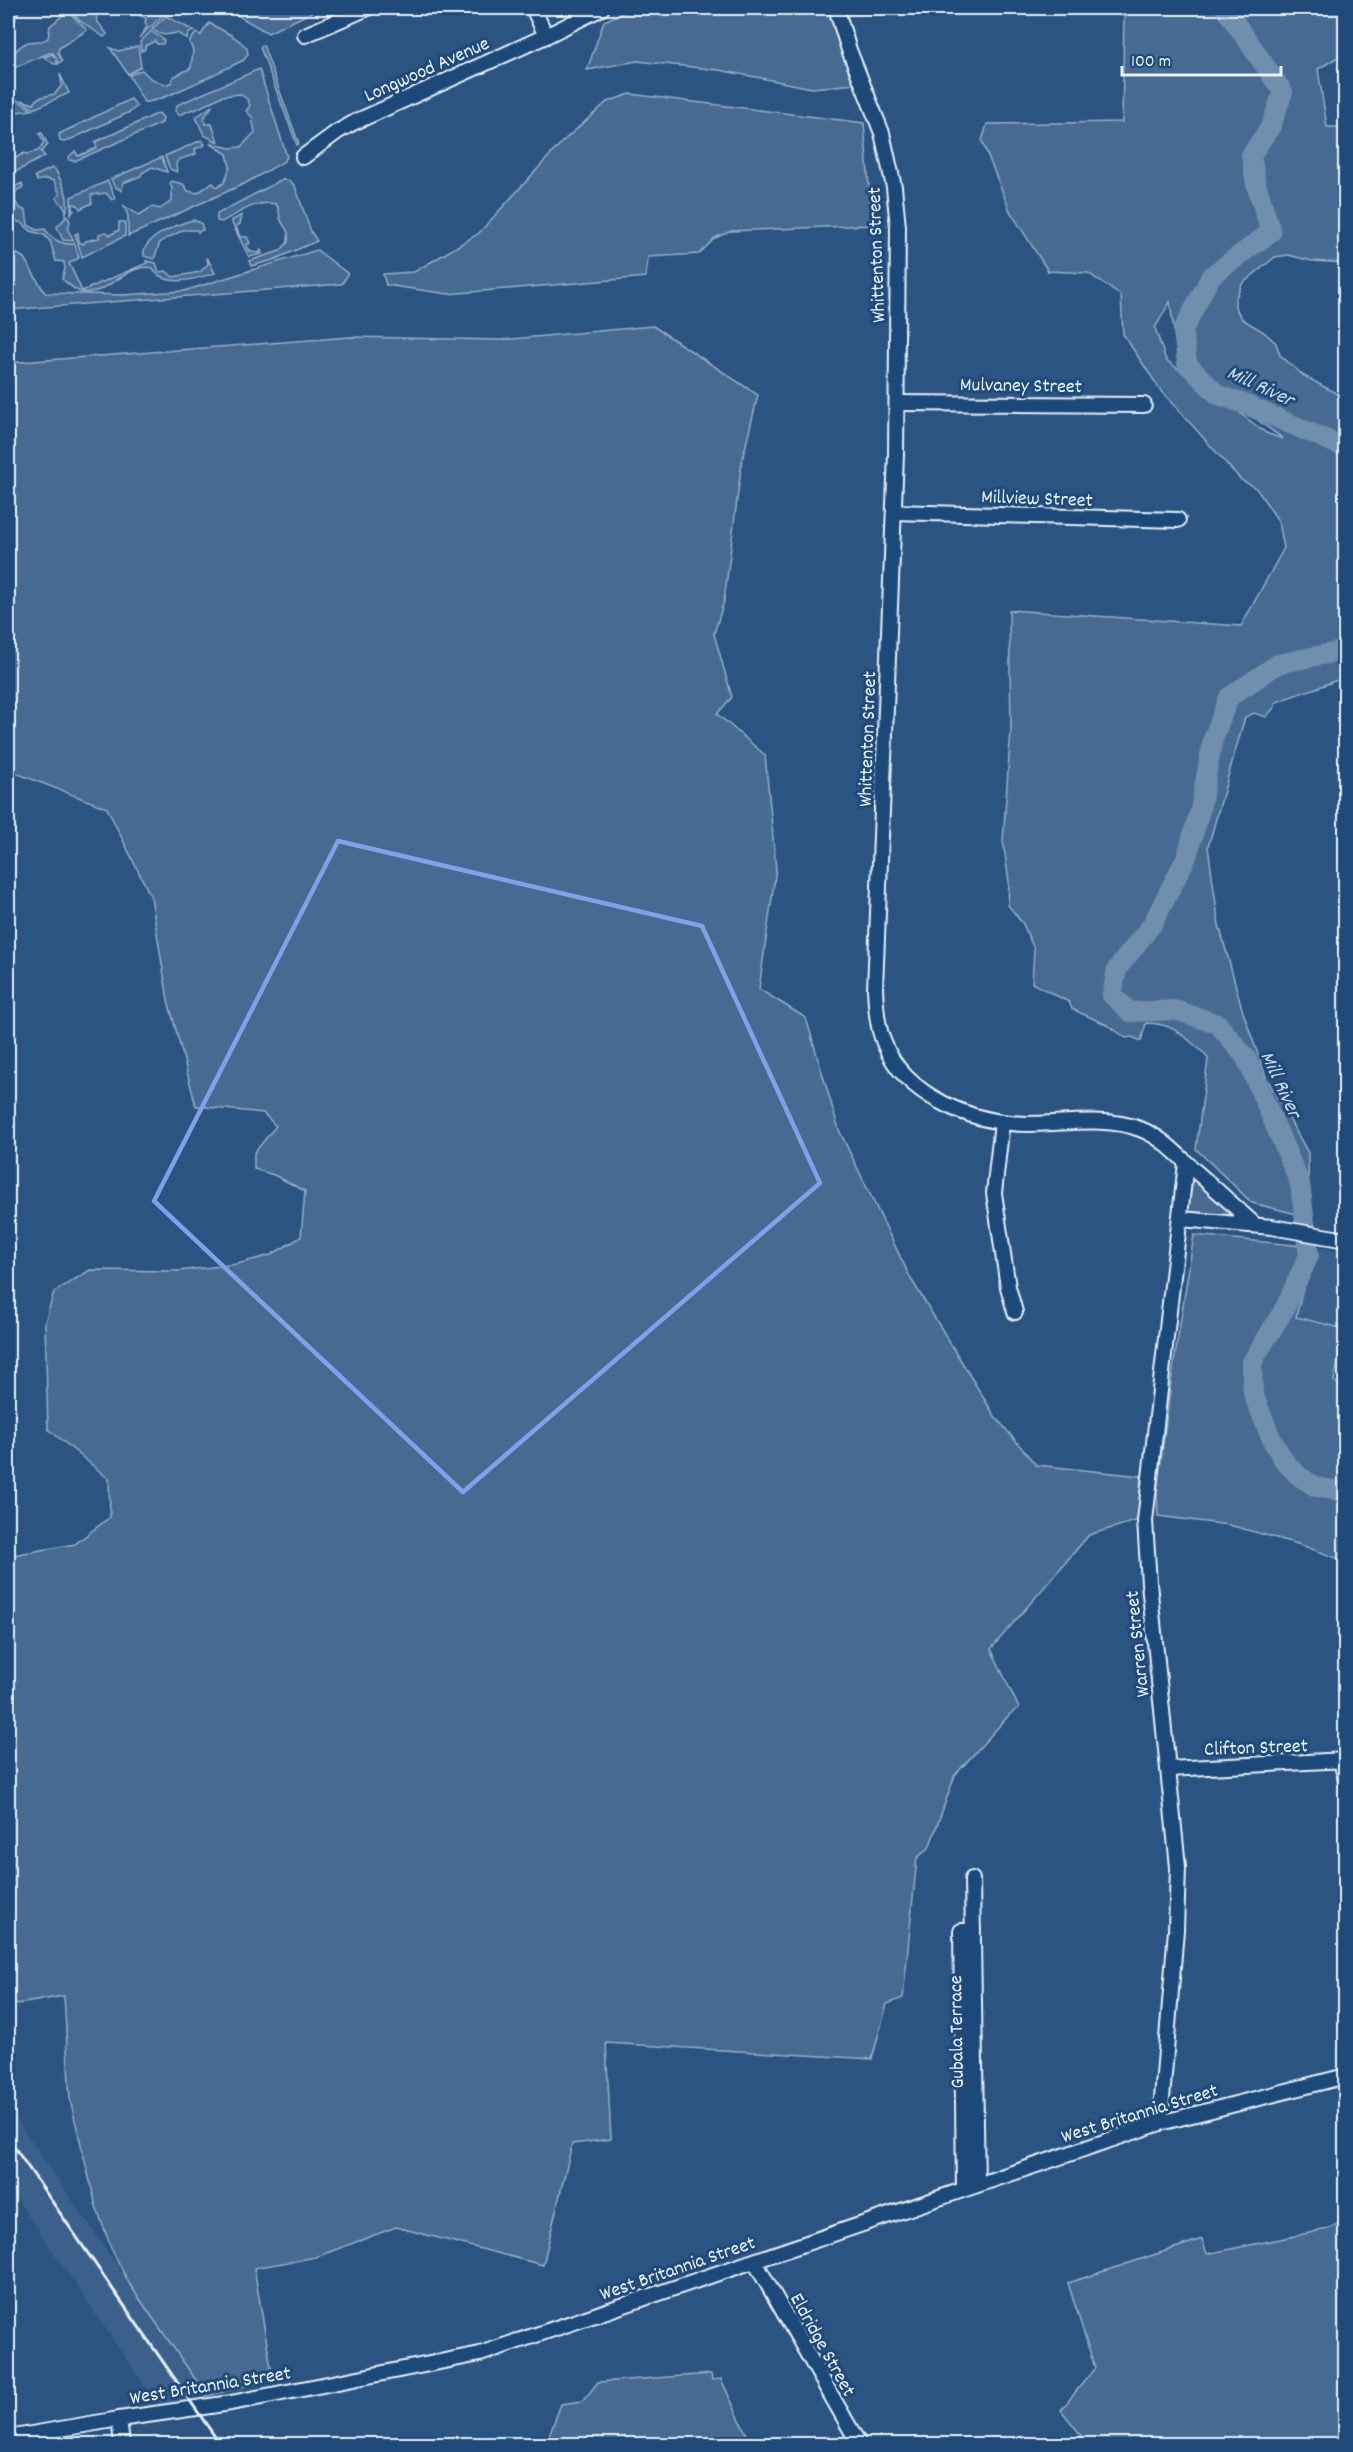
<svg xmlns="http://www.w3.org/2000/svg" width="1353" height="2452" font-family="Dekko,sans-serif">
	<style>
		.built { fill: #3a608b }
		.green { fill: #476b93; stroke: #98aec6; stroke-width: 1.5; fill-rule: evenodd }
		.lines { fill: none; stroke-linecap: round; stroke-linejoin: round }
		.river { stroke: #708ead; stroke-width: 20 }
		.minor-casing { stroke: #e8f1f8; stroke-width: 18 }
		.minor { stroke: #1f4a7a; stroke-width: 14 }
		.rail { stroke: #e8f1f8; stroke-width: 3 }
		.marked { fill: none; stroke: #82a0e8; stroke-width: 4.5; stroke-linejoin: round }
		.labels { text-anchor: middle; stroke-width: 6; stroke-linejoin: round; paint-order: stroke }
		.street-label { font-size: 20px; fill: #e8f1f8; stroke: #1f4a7a }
		.water-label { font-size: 21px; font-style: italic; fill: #d0dde9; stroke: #1f4a7a }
	</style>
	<rect width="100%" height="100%" fill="#2b5482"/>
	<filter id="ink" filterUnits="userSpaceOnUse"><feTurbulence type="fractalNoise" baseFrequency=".0167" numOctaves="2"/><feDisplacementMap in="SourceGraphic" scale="12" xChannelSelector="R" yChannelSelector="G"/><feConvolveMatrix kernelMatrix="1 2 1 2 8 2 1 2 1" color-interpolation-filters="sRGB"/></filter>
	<g filter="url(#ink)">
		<!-- built -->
		<g class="built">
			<path d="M1313 1247 1345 1252V1329L1296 1318Z"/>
			<path d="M8 2107 207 2396 157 2404 8 2186Z"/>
		</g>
		<!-- green -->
		<g class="green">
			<path d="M8 8H21L8 34Z"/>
			<path d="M73 8H101L96 14 97 21 107 34 104 37 79 20 70 10Z"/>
			<path d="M136 8H152L164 14 139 38 147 27 145 22 146 18 140 16Z"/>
			<path d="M225 8H321L268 33Z"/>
			<path d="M634 8H829L855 84 812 88 719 70 637 61 587 70 604 21Z"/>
			<path d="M1101 8H1345V53L1318 69 1327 127H1345V263L1312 261 1288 255 1275 257 1242 284 1235 300V307L1242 319 1264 332 1276 343 1280 355 1304 376 1345 398V676C1323 688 1299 692 1275 703V707L1266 717 1254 713 1245 717 1208 847 1219 925 1243 1012 1266 1077 1308 1153 1309 1217 1252 1203 1196 1149 1208 1059 1205 1054C1185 1037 1174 1023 1146 1023L1141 1041 1132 1037 1126 1038 1109 1026 1072 1009 1069 1002 1032 983 1034 949 1023 924 1008 905 1009 882 1003 841 1011 728 1009 610 1241 626 1284 548 1279 522 1256 488 1241 480 1159 388 1123 334 1121 296 1088 273 1048 271 1010 211 982 141 987 124 1122 122 1124 16ZM1170 302 1175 340 1185 353 1199 384 1166 360 1155 328ZM1248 413 1282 438V439L1266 433 1241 414Z"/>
			<path d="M68 11 87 30 59 48 58 53 62 61 58 64 57 60V64H54L44 57 52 54 57 59 53 53H49L16 67 10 72 8 84 13 97 32 110 17 112 8 117C7 92 0 56 26 43 34 39 41 44 48 38L50 26Z"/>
			<path d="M166 16 194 31 189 33 187 39 177 33C165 35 163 37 152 29Z"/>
			<path d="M209 23C223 31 236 36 247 48L248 54 244 60C228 67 156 105 144 102L129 75 142 70 150 78 165 85 172 82 173 77 191 68 193 50 189 42 196 33 201 35Z"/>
			<path d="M151 31 164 40 163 44H157L155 41 145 46V49L141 51 140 42Z"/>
			<path d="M263 45 299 144 297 145 260 47Z"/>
			<path d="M138 46 141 67 128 74 110 48 119 51Z"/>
			<path d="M259 69 287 157 283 162 246 183 128 236V216L124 206 139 215 152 207 160 209 172 201V188L170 183 172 181 183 184 188 191 197 193 213 183 217 187 224 183 230 167 227 154 210 143 230 148 241 147 255 132 252 117 246 111 250 106 247 99 240 94 222 96 195 110 193 109 179 115 175 111 177 105Z"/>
			<path d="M60 74 69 93 34 109 21 100 34 104 38 98 55 94 62 85Z"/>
			<path d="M630 94 864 123 872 225 731 231 715 238 699 254 648 257 646 277 448 294 386 285 383 274 414 272 478 234 562 142 607 102Z"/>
			<path d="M131 99 137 106 130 112 65 142 60 141 59 134Z"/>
			<path d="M212 106C209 114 202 114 205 124H212L218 142 204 135 196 117Z"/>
			<path d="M159 113 163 118 162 123 75 161 69 160 68 158 75 151 78 156 97 148 95 142Z"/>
			<path d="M39 133H42L48 145 41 152 45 156 8 176V159H14L24 153 27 154 38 151 44 142Z"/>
			<path d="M202 140 205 145 195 149 196 154 178 160 176 164 177 172 170 169 165 156Z"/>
			<path d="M162 157 167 172 152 167 142 173 141 176 123 183 122 191 114 186 111 179Z"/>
			<path d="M52 168 55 169C63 185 72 199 65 216L66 209 56 198 60 194 54 181 46 179 37 181 35 176Z"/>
			<path d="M283 179 290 181 295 186 311 232 317 241 273 260 251 266 249 261 280 251 288 242C290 227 283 228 280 218 279 211 280 210 276 204 254 200 240 213 221 222L217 221V214Z"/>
			<path d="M108 181 115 198 112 200 106 193 91 195 92 203 80 209 78 205 73 204 72 209 74 211 71 213V217V197Z"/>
			<path d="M22 183 23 187 16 191C14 202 15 207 26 211L28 225 37 230 45 229C52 240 62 245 75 244L79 258 69 263 82 291 147 263 146 261 156 263 159 272 166 271 173 277 200 272 208 264 207 257 215 273C195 279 166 289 152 268 127 262 108 297 82 292 74 291 68 283 62 279L65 269 64 262 56 261 50 241 44 235 31 231 22 223 8 218V190Z"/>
			<path d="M242 215 240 224 236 226 240 237H247L250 243 246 245 251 252 259 253 261 250 262 254 249 257 231 221Z"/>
			<path d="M67 216 70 221 68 230 74 241 63 240 57 227Z"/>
			<path d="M193 220 201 223 203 230 198 232 197 230H183L160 242 154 259 144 256C140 239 178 224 193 220Z"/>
			<path d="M119 222H125V236L82 257 75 234 78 233 79 242 83 244 86 241 99 238V234L106 232 110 235 119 230Z"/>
			<path d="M8 248 24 258 45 293 122 295 184 291 317 250 348 274 342 284 8 310Z"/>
			<path d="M653 326 758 395 742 461 724 601 714 634 732 697 717 714 765 755 776 869 759 989 806 1018 839 1130 911 1279 994 1415 1036 1465 1141 1476 1139 1520 1089 1535 991 1649 1019 1708 1010 1714 955 1775 929 1848 917 1858 903 1998 887 2004 872 2059 606 2043 611 2139 572 2144 543 2265 396 2227 316 2257 254 2268 273 2379 207 2396 130 2285 111 2248 96 2206 70 2100 64 1996 8 2006V1556L75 1544 110 1517 109 1479 48 1429 45 1322 54 1292 90 1270 178 1271 237 1264 271 1255 301 1237 305 1191 274 1175 254 1169V1153L276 1126 263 1113 196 1106 168 1000 151 897 107 808 13 772 8 754V363L350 337 500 340Z"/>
			<path d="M1191 1175 1236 1215 1188 1212Z"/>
			<path d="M1194 1235 1313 1247 1296 1317 1345 1329 1334 1381 1345 1390V1561L1298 1544 1229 1525 1158 1516 1157 1492 1171 1382Z"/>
			<path d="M1345 2220V2444H1088L1061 2410 1095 2368 1068 2283 1202 2239 1207 2254 1328 2229Z"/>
			<path d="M711 2374 712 2380 721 2379 751 2444H546L561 2404 583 2401 598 2382Z"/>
		</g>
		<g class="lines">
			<!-- river -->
			<g class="river">
				<path d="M1225 8 1283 92 1271 126 1251 155 1256 184 1271 232 1211 276 1183 330 1187 364 1218 395 1242 403 1346 448"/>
				<path d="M1346 650 1278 664 1229 697 1213 739 1200 810 1187 856 1153 923 1117 969 1112 995 1130 1012 1175 1010 1218 1024 1246 1058 1300 1183 1309 1255 1285 1308 1252 1362 1253 1394 1273 1442 1285 1462 1300 1477 1316 1487 1346 1492"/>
			</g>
			<defs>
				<g id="minor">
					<path d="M533 8 546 36"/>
					<path d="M836 8 849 50 882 133 894 187 898 227 896 454 875 989C876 1007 877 1026 884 1043 905 1097 973 1123 1027 1124 1063 1124 1106 1116 1140 1129 1162 1137 1178 1155 1194 1170 1215 1188 1235 1207 1255 1225"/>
					<path d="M305 35 368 8"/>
					<path d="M303 157 337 132 355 122 546 36 602 8"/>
					<path d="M897 403 1144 405"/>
					<path d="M894 512 1178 520"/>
					<path d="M1002 1122 994 1193 1008 1287 1015 1312"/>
					<path d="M1181 1219 1272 1227 1346 1240"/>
					<path d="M1341 1761 1346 1780"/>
					<path d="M1168 1769 1346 1760"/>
					<path d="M972 1879 977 2185"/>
					<path d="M1160 2123 1176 1930 1178 1867 1149 1583 1145 1521 1186 1163"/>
					<path d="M964 2189 961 1931H973"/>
					<path d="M755 2262 859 2444"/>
					<path d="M119 2419 122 2444"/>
					<path d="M8 2438 119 2419 231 2403 480 2354 1160 2123 1346 2076"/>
				</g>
			</defs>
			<!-- minor casing -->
			<use href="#minor" class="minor-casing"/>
			<!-- minor -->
			<use href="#minor" class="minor"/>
			<!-- rail -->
			<path class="rail" d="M8 2138 220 2444"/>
		</g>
	</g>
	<!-- marked area -->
	<path class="marked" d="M338 841 702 926 820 1183 463 1492 154 1201Z"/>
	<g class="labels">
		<!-- street labels -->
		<g class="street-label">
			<text transform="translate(426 68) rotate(-24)" y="7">Longwood Avenue</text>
			<text transform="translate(875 255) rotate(-92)" y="7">Whittenton Street</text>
			<text transform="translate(1021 384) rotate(1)" y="7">Mulvaney Street</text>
			<text transform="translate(1037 497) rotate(2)" y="7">Millview Street</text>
			<text transform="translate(866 739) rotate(-88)" y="7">Whittenton Street</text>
			<text transform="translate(1136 1644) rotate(-96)" y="7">Warren Street</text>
			<text transform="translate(1256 1746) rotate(-2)" y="7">Clifton Street</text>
			<text transform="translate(955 2032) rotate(-91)" y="7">Gubala Terrace</text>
			<text transform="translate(1139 2112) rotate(-17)" y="7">West Britannia Street</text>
			<text transform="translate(677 2267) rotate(-19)" y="7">West Britannia Street</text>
			<text transform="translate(824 2344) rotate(61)" y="7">Eldridge Street</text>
			<text transform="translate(210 2384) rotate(-9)" y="7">West Britannia Street</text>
		</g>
		<!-- water labels -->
		<g class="water-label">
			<text transform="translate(1261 385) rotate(25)" y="7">Mill River</text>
			<text transform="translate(1282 1084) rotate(65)" y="7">Mill River</text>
		</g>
	</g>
	<!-- margin -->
	<rect width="1353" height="2452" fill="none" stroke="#1f4a7a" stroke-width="30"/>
	<rect x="15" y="15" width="1323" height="2422" fill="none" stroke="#e8f1f8" stroke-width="2" filter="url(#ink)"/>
	<!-- scale -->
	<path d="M1122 66v9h159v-9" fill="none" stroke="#e8f1f8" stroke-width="3"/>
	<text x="1131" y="66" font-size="18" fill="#e8f1f8" stroke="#1f4a7a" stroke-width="4.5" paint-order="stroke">100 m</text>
</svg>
